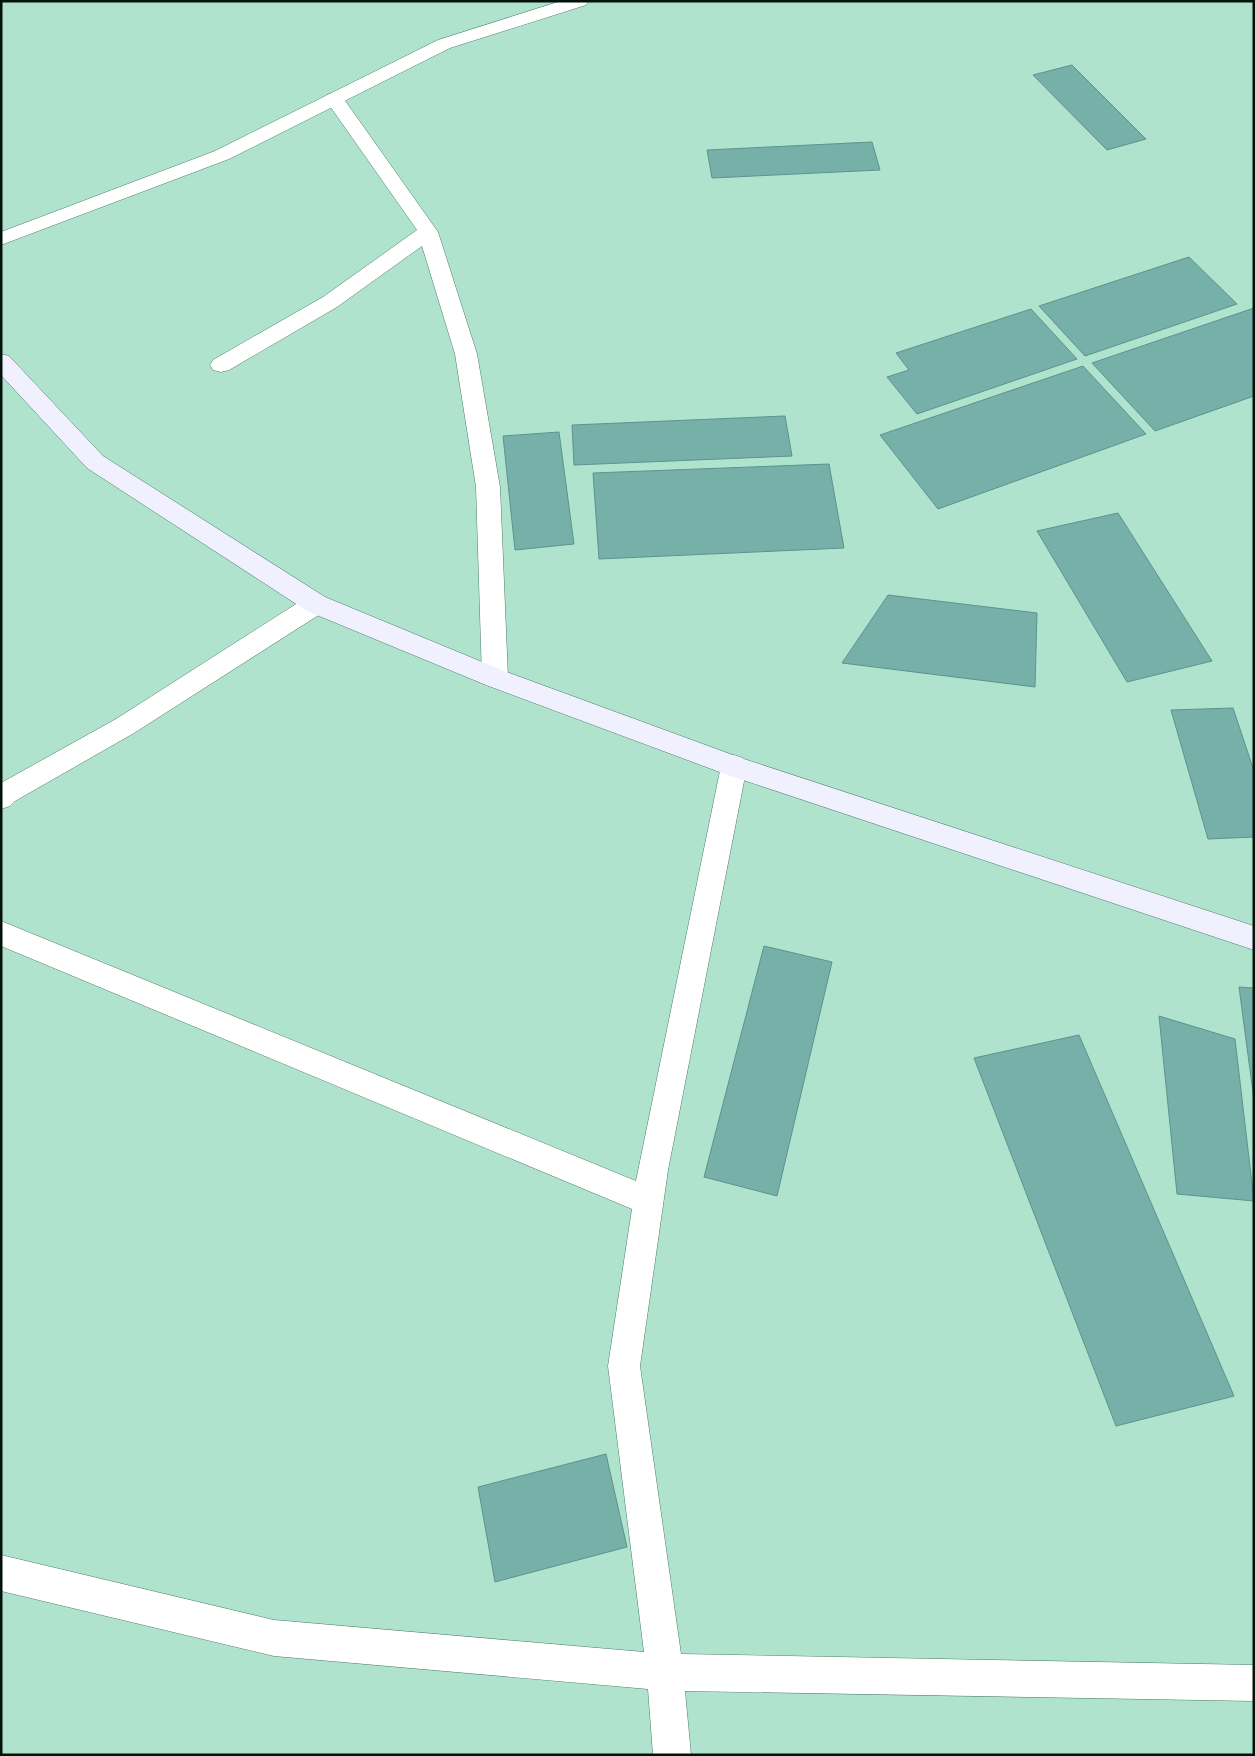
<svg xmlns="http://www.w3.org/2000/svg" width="1255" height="1756" font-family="'Varela Round',sans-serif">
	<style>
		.building { fill: #77afa9; stroke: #5b948d }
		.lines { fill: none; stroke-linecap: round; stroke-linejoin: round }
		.minor-casing { stroke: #4e7d6a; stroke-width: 1 }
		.tertiary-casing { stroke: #4e7d6a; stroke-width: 1 }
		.secondary-casing { stroke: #4e7d6a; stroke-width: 1 }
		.minor { fill: #fff; fill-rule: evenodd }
		.tertiary { fill: #fff; fill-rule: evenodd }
		.secondary { fill: #f1f0fe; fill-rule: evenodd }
	</style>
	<rect width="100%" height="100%" fill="#b0e3cd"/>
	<!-- building -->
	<g class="building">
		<path d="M1072 65 1146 139 1107 150 1033 75Z"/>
		<path d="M872 142 880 170 712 178 707 150Z"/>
		<path d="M1189 257 1237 304 1085 356 1039 306Z"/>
		<path d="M1254 308V396L1155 431 1092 363Z"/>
		<path d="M1031 309 1077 359 917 414 887 377 909 370 896 353Z"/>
		<path d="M1083 366 1146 434 938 509 880 435Z"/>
		<path d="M785 416 792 456 574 465 572 425Z"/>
		<path d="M559 432 574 544 515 550 503 436Z"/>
		<path d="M829 464 844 548 599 559 593 473Z"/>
		<path d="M1118 513 1212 661 1127 682 1037 531Z"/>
		<path d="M888 595 1037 613 1035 687 842 663Z"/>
		<path d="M1233 708 1254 771V837L1208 839 1171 710Z"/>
		<path d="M764 946 832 962 777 1196 704 1177Z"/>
		<path d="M1239 987 1254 988V1100Z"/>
		<path d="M1159 1016 1235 1039 1254 1201 1177 1194Z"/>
		<path d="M1079 1035 1234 1396 1116 1426 974 1058Z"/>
		<path d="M606 1454 627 1547 495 1582 478 1487Z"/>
	</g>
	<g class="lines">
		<defs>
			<g id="minor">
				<path d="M334 93 341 95 438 232 477 354 500 487 508 678 504 685 495 688 486 685 482 678 476 487 455 354 422 246 337 307 229 370 221 372 213 370 210 365 213 360 323 297 417 230 325 99 327 95Z"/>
				<path d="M316 595 325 597 328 604 325 611 134 733 15 801 10 806 1 809V783L116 719 307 597Z"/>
				<path d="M734 755 743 758 747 766 668 1170 640 1366 681 1654 1254 1665V1701L685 1691 691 1755H653L648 1689 274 1656 1 1591V1555L274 1620 644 1652 608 1366 632 1209 1 946V921L636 1181 721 766 725 758Z"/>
			</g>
			<path id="tertiary" d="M561 1H589L586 5 450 48 229 159 1 245V232L215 151 438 40Z"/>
			<path id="secondary" d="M1 354 9 356 103 456 325 597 504 671 741 758 1254 926V950L725 774 486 685 307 611 87 468 1 375Z"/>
		</defs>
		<!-- minor casing -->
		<use href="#minor" class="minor-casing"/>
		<!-- tertiary casing -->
		<use href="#tertiary" class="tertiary-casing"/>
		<!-- secondary casing -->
		<use href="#secondary" class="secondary-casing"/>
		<!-- minor -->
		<use href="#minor" class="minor"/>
		<!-- tertiary -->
		<use href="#tertiary" class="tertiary"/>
		<!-- secondary -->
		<use href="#secondary" class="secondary"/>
	</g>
	<!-- border -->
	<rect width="1255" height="1756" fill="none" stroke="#02130c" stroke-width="5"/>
</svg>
